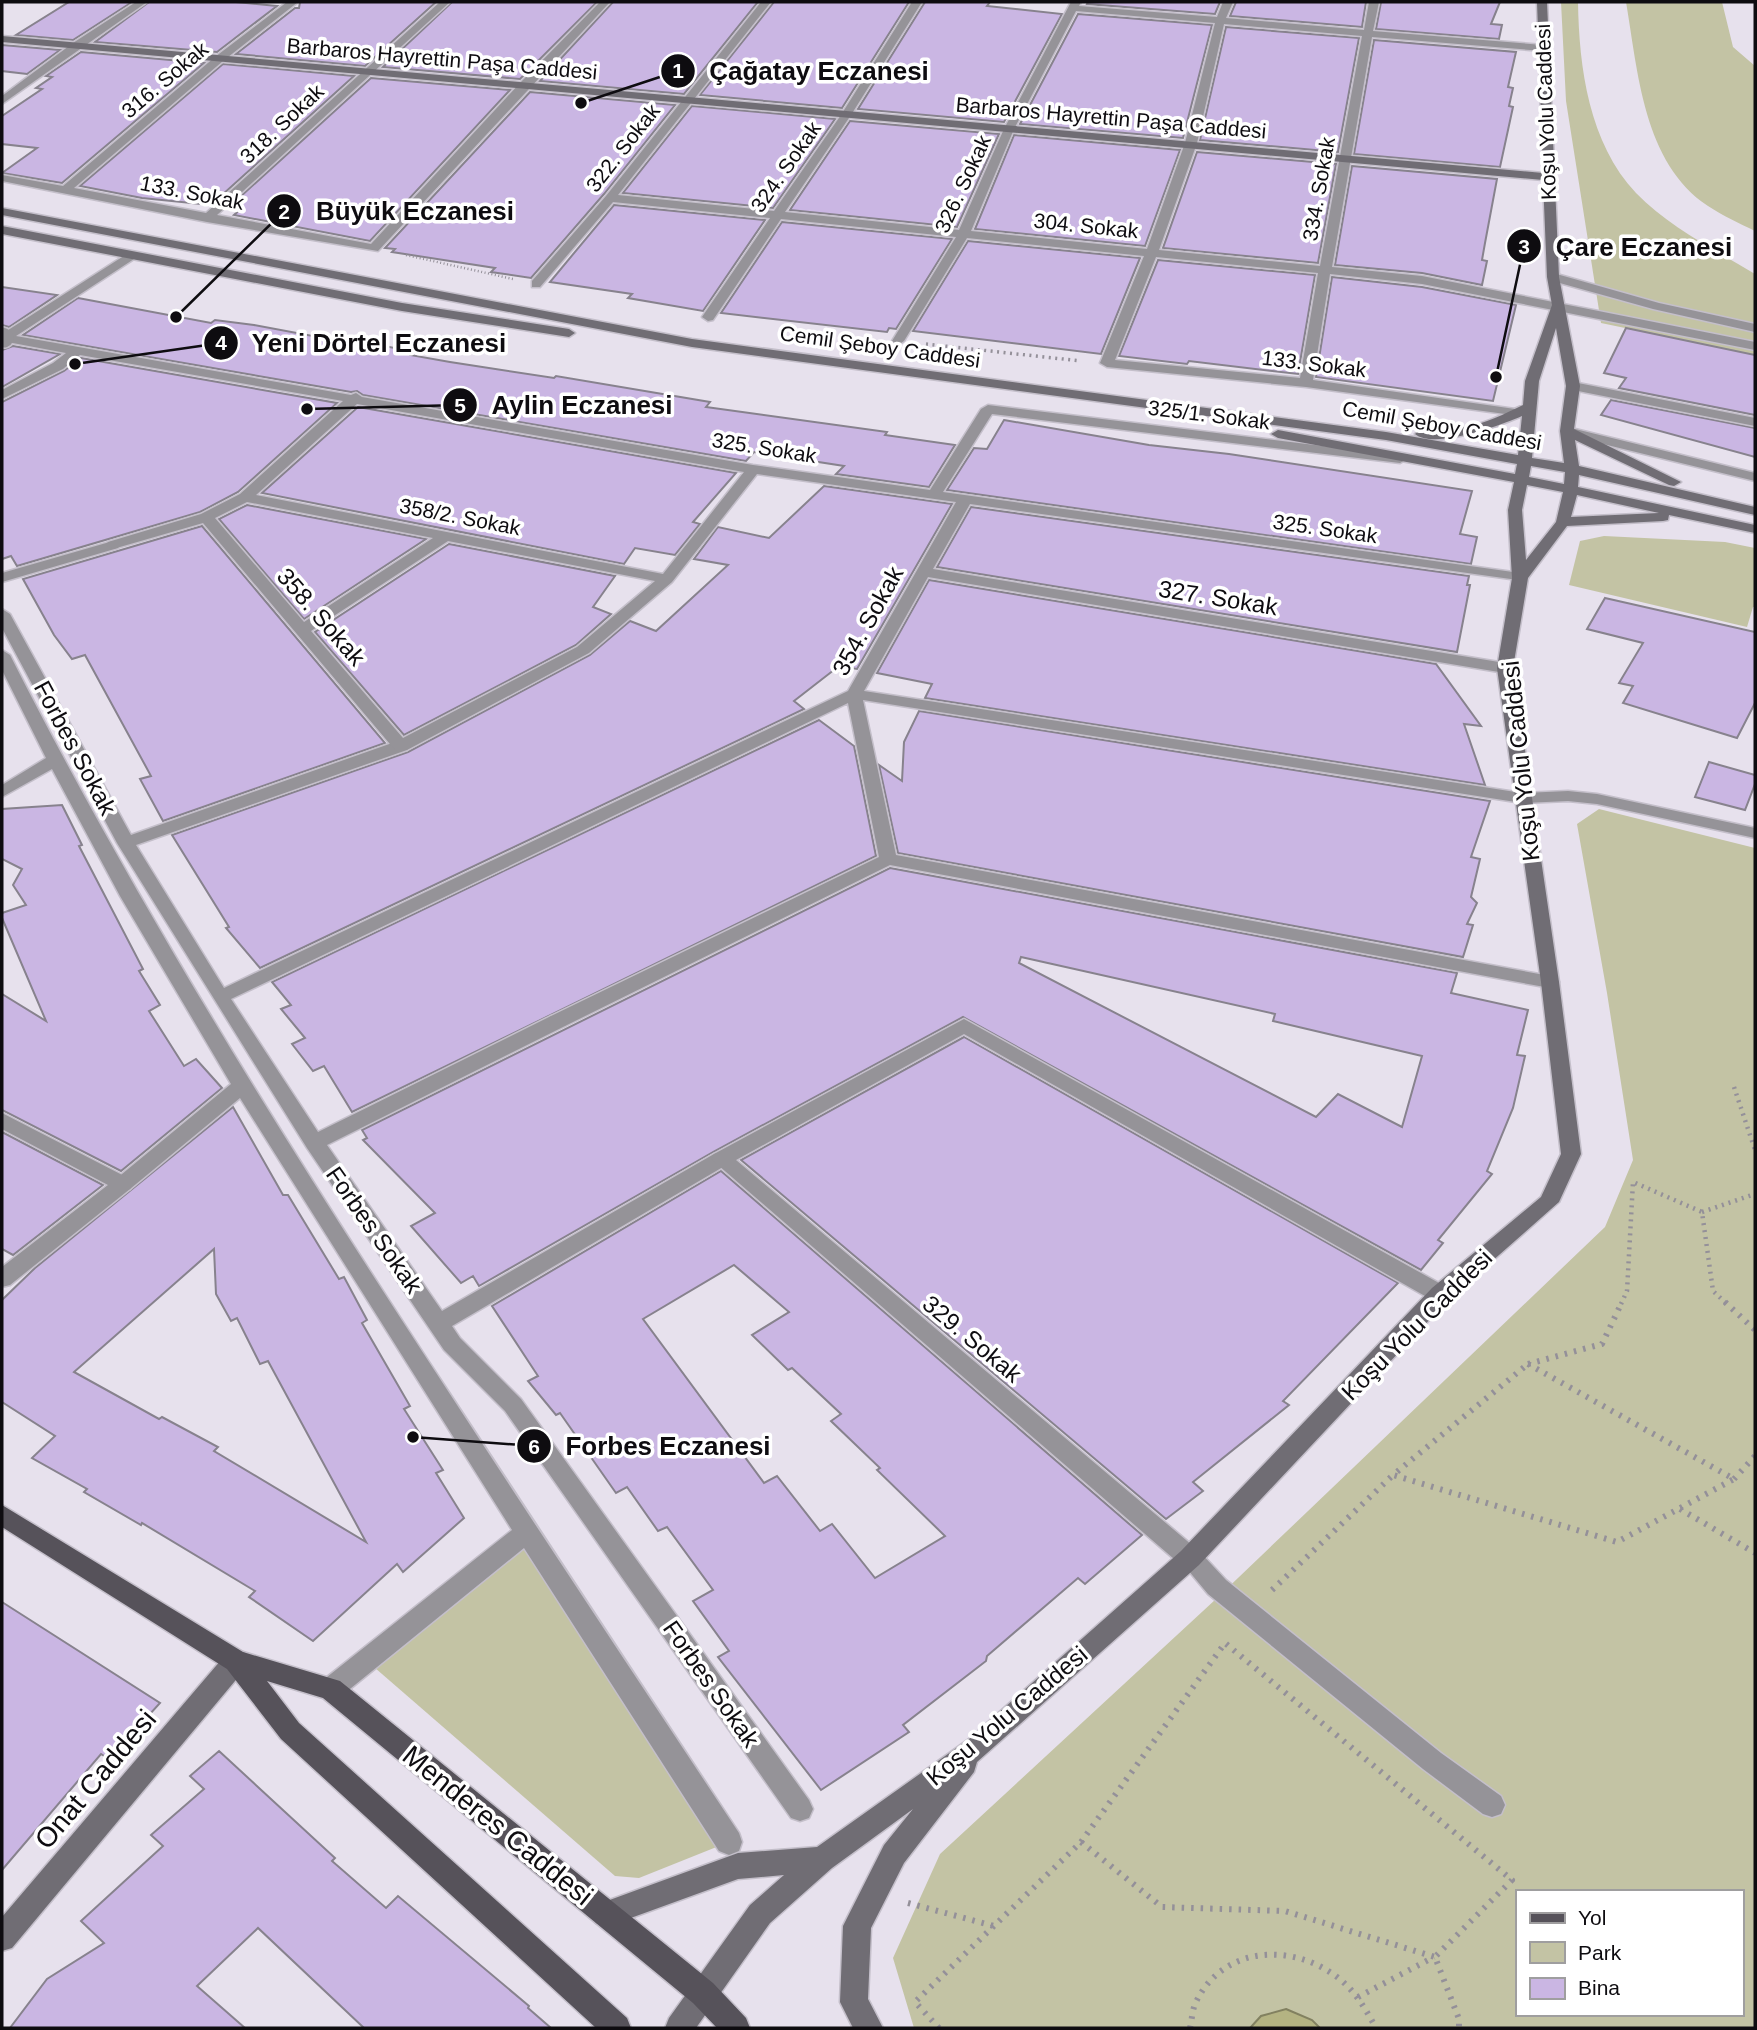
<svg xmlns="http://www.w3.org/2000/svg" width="1757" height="2030" font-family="Arial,sans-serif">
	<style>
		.green { fill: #c3c3a4; fill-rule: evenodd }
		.water { fill: #b4b382; stroke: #828160; stroke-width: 2 }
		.building { fill: #cab6e3; stroke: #87828d; stroke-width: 2; fill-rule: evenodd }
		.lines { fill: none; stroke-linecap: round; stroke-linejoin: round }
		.service-casing { stroke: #c4bfca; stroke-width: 3 }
		.pedestrian-casing { stroke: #c4bfca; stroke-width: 3 }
		.minor-casing { stroke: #c4bfca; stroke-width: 3 }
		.tertiary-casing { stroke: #c4bfca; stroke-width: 22 }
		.secondary-casing { stroke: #c4bfca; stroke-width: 3 }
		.primary-casing { stroke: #c4bfca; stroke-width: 3 }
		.path-far3 { stroke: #949099; stroke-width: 2.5; stroke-dasharray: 1 2.5; stroke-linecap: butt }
		.path-far2 { stroke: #949099; stroke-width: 3.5; stroke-dasharray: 2 4.5; stroke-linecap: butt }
		.path-far1 { stroke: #949099; stroke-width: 4.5; stroke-dasharray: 2 5; stroke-linecap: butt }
		.path { stroke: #949099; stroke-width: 6; stroke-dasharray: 2.5 7; stroke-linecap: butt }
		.service { fill: #959398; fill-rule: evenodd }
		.pedestrian { fill: #959398; fill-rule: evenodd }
		.minor { fill: #959398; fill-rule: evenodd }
		.tertiary { stroke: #959398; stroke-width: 19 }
		.secondary { fill: #706d74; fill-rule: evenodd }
		.primary { fill: #56525a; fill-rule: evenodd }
		.labels { text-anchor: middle; stroke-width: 7; stroke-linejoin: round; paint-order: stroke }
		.far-street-label { font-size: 21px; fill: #0e0c10; stroke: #fff }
		.street-label { font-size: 24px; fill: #0e0c10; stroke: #fff }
		.near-street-label { font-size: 28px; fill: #0e0c10; stroke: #fff }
		.leader { fill: none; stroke: #0e0c10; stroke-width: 2.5 }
		.callout-dot { fill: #0e0c10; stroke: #fff; stroke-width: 2.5 }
		.mark-label { font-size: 21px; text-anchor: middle; font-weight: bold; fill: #fff }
		.callout-label { font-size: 26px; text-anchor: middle; font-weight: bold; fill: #0e0c10; stroke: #fff; stroke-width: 7; stroke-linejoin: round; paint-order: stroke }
	</style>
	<rect width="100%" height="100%" fill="#e7e1ed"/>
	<!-- green -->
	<g class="green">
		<path d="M1561 2H1578C1579 68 1589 143 1636 193 1669 227 1715 250 1755 274V355L1601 323 1566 101Z"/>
		<path d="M1626 2H1722L1733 47 1755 66V231C1739 223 1723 216 1708 206 1643 163 1638 71 1626 2Z"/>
		<path d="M1604 536 1725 542 1755 548V607H1753L1747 627 1569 585 1580 541Z"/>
		<path d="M1599 809 1755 848V2028H914L893 1958 940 1854 1216 1599 1605 1227 1633 1160 1607 993 1577 824ZM1517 1892H1741V2014H1517Z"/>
		<path d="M526 1533 729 1842 639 1878 615 1876 367 1661Z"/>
	</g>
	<!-- water -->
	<path class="water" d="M1286 2009 1312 2020 1320 2028H1250L1261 2016Z"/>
	<!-- building -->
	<g class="building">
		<path d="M69 2H132L73 40 16 35Z"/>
		<path d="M149 2H236L277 6 217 52 95 42Z"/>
		<path d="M300 2H436L365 66 236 54 295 8H299Z"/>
		<path d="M452 2H597L520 79 383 67Z"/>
		<path d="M613 2H758L684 94 540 81Z"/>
		<path d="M774 2H909L842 108 700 95Z"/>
		<path d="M925 2H990L987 6 1062 14 1004 122 858 109Z"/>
		<path d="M1088 2H1220L1215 14 1087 4Z"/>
		<path d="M1236 2H1366L1362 27 1230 16Z"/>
		<path d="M1381 2H1500L1491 24 1502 25 1499 39 1376 29Z"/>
		<path d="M1078 14 1212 25 1183 138 1020 124Z"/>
		<path d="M1226 27 1359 38 1338 152 1200 140Z"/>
		<path d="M1374 40 1516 52 1508 87 1513 88 1509 106 1513 107 1500 167 1354 154Z"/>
		<path d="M2 45 60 50 27 74 2 71Z"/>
		<path d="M81 52 204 63 62 183 2 173 37 148 2 144V116L42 89 36 88 52 77 46 76Z"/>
		<path d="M223 64 354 76 211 205 142 198 80 186Z"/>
		<path d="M371 78 510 90 370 241 234 215 242 208 229 207Z"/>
		<path d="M530 92 675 105 604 194 531 278 491 272 495 268 392 252 395 249 385 248Z"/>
		<path d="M692 106 835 119 773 208 623 193Z"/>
		<path d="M850 121 999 134 957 227 790 210Z"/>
		<path d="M1014 135 1180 150 1145 246 975 229Z"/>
		<path d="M1197 152 1336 164 1318 263 1163 248Z"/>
		<path d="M1352 166 1497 179 1485 243 1482 260 1487 261 1482 285 1422 273 1335 265Z"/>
		<path d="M614 205 765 220 703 311 628 298 632 294 550 282Z"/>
		<path d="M782 222 952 239 896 329 889 328 887 332 721 313Z"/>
		<path d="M968 241 1140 258 1101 354 913 331Z"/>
		<path d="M1158 260 1315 275 1298 374 1189 361 1187 364 1119 356Z"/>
		<path d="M1332 277 1422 287 1516 305 1493 401 1316 377Z"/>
		<path d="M2 287 57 295 9 327 2 325Z"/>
		<path d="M78 298 211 323 215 320 254 325 382 349 385 346 409 351 410 355 450 362 554 378 556 376 710 402 706 407 887 432 885 435 955 445 929 487 836 474 844 466 754 452 746 461 363 395 357 391 351 392 23 335Z"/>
		<path d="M1626 328 1755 355V415L1619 388 1626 378 1604 373Z"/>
		<path d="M13 346 60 354 2 387V350Z"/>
		<path d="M81 358 337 403 238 492 200 512 17 566 11 556 2 559V402L64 371Z"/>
		<path d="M1611 400 1755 428V457L1601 415Z"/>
		<path d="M358 407 736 473 693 522 700 524 675 555 635 548 624 564 262 493Z"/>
		<path d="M1004 420 1149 445 1229 454 1472 491 1460 534 1477 537 1471 564 947 490 974 448 987 449Z"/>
		<path d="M824 486 952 504 857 669 839 666 794 701 804 709 260 968 226 928 229 927 172 835 408 752 590 655 630 621 656 631 728 565 694 559 718 527 769 538Z"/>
		<path d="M247 505 426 539 304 619 219 519Z"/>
		<path d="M971 507 1469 576 1467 585H1470L1457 652 937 567Z"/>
		<path d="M202 526 385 743 163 821 140 779 151 776 85 655 72 659 54 635 23 579Z"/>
		<path d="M449 544 615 576 593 607 611 614 576 645 404 735 315 632Z"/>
		<path d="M929 580 1436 664 1481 726 1464 724 1485 785 925 698 932 684 877 673Z"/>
		<path d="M1605 598 1755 632V703L1737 738 1623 703 1633 686 1619 683 1643 643 1587 629Z"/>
		<path d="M919 711 1490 801 1471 857 1480 859 1471 897 1477 903 1467 924 1473 925 1463 957 898 853 879 765 902 781 904 742Z"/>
		<path d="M819 720 854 746 876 856 352 1112 324 1066 313 1071 292 1044 305 1038 281 1009 291 1005 272 982Z"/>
		<path d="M1709 762 1755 775V784L1745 810 1695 797Z"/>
		<path d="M62 805 82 845 79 846 143 969 139 971 160 1005 149 1011 184 1066 196 1059 222 1088 121 1171 2 1110V994L46 1021 2 918V913L26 905 13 885 22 869 2 859V809Z"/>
		<path d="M890 868 1457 973 1451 993 1528 1010 1517 1055 1525 1056 1513 1108 1487 1171 1492 1174 1438 1240 1443 1243 1421 1270 963 1017 713 1152 479 1286 473 1276 461 1283 411 1226 435 1213 363 1140 367 1138 362 1130ZM1021 957 1275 1014 1273 1021 1422 1056 1402 1127 1338 1094 1316 1117 1019 963Z"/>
		<path d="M964 1037 1398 1283 1283 1401 1289 1405 1193 1482 1203 1491 1166 1519 741 1160Z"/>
		<path d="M233 1107 283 1195H288L339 1279 344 1277 367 1320 362 1323 410 1406 404 1409 443 1470 436 1473 464 1518 403 1572 397 1564 313 1641 249 1597 255 1591 142 1523 141 1525 84 1492 87 1489 32 1458 55 1436 2 1402V1300L35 1268ZM214 1249 216 1294 231 1321 237 1318 260 1364 268 1361 366 1542 214 1451 218 1447 162 1417 159 1419 74 1372Z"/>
		<path d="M2 1132 103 1185 13 1255 2 1249Z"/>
		<path d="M721 1171 1142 1535 1085 1584 1078 1578 987 1656 986 1661 903 1725 909 1732 821 1790 718 1657 729 1651 693 1601 713 1590 667 1527 658 1531 627 1487 616 1493 560 1413 556 1415 528 1381 538 1376 492 1306ZM734 1265 789 1312 752 1335 788 1370 792 1368 841 1414 831 1421 880 1468 877 1470 945 1536 875 1578 832 1524 820 1531 777 1476 764 1483 643 1319Z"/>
		<path d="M2 1602 160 1703 109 1759 101 1754 2 1870Z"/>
		<path d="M219 1751 335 1858 332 1861 386 1908 398 1896 529 2006 528 2008 551 2028H364L258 1928 197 1986 245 2028H10L47 1979 104 1943 81 1921 163 1846 151 1835 204 1789 190 1776Z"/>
	</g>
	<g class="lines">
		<defs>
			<path id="service" d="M1190 1548 1199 1551 1226 1580 1441 1753 1501 1796 1505 1805 1501 1814 1492 1817 1483 1814 1423 1769 1208 1594 1178 1558 1181 1551Z"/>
			<g id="pedestrian">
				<path d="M113 541 120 545 118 548 2 582V573Z"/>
				<path d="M2 609 10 614 131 835 395 742H407L409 746 407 750 136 845 224 988 491 861H503L506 865 503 869 231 999 318 1132 551 1016H565L568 1021 565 1026 327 1145 442 1311 714 1154 721 1152 728 1154 731 1159 728 1164 452 1326 460 1338 521 1399 809 1800 813 1809 809 1818 800 1821 791 1818 505 1411 444 1350 307 1148 117 843 2 628Z"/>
				<path d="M2 650 10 655C134 900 279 1132 429 1362 531 1519 635 1676 739 1833L742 1842 739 1851 729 1855 719 1851 524 1548 340 1697 331 1700 322 1697 318 1689 322 1681 512 1530 240 1098 130 1189 123 1192 116 1189 113 1184 116 1179 231 1084 120 896 52 769 2 797V785L46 758 2 670Z"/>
			</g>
			<g id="minor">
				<path d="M136 2H147L2 104V96L73 43Z"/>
				<path d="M287 2H298L223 61 74 188 206 213 440 2H450L217 215 371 244 520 83 600 2H610L378 251 207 222 2 181V175L63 186 215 57Z"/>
				<path d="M761 2H771L618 195 774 211 841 115 912 2H922L851 115 785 212 959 230 1004 129 1071 2H1081L1079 6 1217 17 1223 2H1233L1226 18 1364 30 1369 2H1379L1373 31 1543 45 1548 48 1543 51 1372 37 1332 267 1422 276 1755 342V350L1422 284 1330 274 1313 380 1515 409 1520 410V416L1306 387 1107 367 1100 363 1144 256 967 238 904 341 898 345 892 341 956 237 781 219 713 320 708 321 702 317 770 218 613 202 540 287H532V281L606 196ZM1076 11 1215 23 1185 143 1147 249 971 231 1014 129ZM1224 24 1362 36 1320 266 1159 250 1197 143ZM1156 257 1318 273 1300 378 1115 360Z"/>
				<path d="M130 252 136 256 134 259 16 336 351 395 356 393 362 397 753 465 930 490 981 409 988 405 1405 456 1407 459 1400 463 992 414 943 492 1520 573 1525 575 1528 578 1525 581 970 504 933 569 1505 663 1511 665 1513 668 1511 671 1505 673 928 577 864 691 1522 793 1568 791 1597 794 1755 828V838L1597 804 1568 801 1522 803 863 700 896 855 1550 976 1557 978 1559 982 1557 986 1550 988 890 865 565 1026H551L548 1021 551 1016 879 857 848 703 503 869H491L488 865 491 861 848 691 956 502 757 474 672 582 589 653 407 750H395L203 523 113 549 106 545 108 542 201 514 240 494 343 401 80 355 63 369 2 399V390L53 363 66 353 2 341V334ZM357 404 744 472 663 574 256 495ZM247 502 433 538 304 622 215 518ZM448 541 655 581 577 647 403 738 311 631Z"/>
				<path d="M1553 273 1659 303 1755 324V332L1653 309 1549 280V274Z"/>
				<path d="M1573 382 1755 418V426L1568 389V383Z"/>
				<path d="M1567 427 1755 473V481L1562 434V428Z"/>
				<path d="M964 1019 1448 1288 1451 1294 1448 1300 1440 1302 1432 1300 964 1034 736 1160 1199 1551 1202 1558 1199 1565 1190 1568 1181 1565 711 1159 714 1154Z"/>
				<path d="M2 1113 130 1179 133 1184 130 1189 10 1285 2 1287V1267L108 1185 2 1129Z"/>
			</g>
			<path id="tertiary" d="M2 337 4 338"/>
			<g id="secondary">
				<path d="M1537 2H1547L1559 277 1580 386 1574 429 1681 482 1674 486 1669 485 1575 440 1579 466 1755 507V515L1579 475 1578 487 1755 525V533L1669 515 1668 520 1663 521 1567 526 1528 578 1513 668 1559 982 1581 1154 1559 1202 1448 1300 1199 1565 977 1762 974 1772 904 1863 871 1928 868 1999 883 2028H853L840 2002 843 1926 884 1845 913 1809 832 1868 770 1923 696 2028H665L669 2018 750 1905 784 1875 738 1879 606 1927 596 1923 592 1914 596 1905 738 1853 817 1847 969 1739 1181 1551 1432 1288 1541 1197 1561 1154 1541 982 1497 668 1512 578 1508 510 1514 482 1278 438 1271 434 1278 430 1515 474 1517 464 1386 440 692 347 2 215V208L692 339 1386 432 1518 455 1522 416C1501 425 1434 450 1415 434 1426 424 1450 430 1465 427 1485 424 1504 414 1523 405L1525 381 1552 305 1547 277 1543 180 2 42V36L1543 173ZM1556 328 1566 386 1560 431 1564 463 1532 458 1539 381ZM1531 466 1565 472 1564 484 1529 477ZM1527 485 1563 492 1556 522 1526 560 1522 510ZM1577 495 1659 513 1571 517Z"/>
				<path d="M2 226 402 303 569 329 575 333 569 337 402 311 2 234Z"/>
				<path d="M236 1650 245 1653 249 1661 245 1669 12 1948 2 1951V1917L227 1653Z"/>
			</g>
			<path id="primary" d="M2 1505 243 1652 340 1681 713 1983 746 2018 750 2028H717L693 2003 323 1698 267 1681 299 1723 627 2018 631 2028H596L281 1739 227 1669 2 1527Z"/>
		</defs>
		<!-- service casing -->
		<use href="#service" class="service-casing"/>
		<!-- pedestrian casing -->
		<use href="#pedestrian" class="pedestrian-casing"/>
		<!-- minor casing -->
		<use href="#minor" class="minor-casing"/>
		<!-- tertiary casing -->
		<use href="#tertiary" class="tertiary-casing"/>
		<!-- secondary casing -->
		<use href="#secondary" class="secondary-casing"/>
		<!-- primary casing -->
		<use href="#primary" class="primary-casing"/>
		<!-- path-far3 -->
		<path class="path-far3" d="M406 255 513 279"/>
		<!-- path-far2 -->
		<path class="path-far2" d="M926 344 1081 361"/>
		<!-- path-far1 -->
		<g class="path-far1">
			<path d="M1734 1087 1755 1150"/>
			<path d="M1702 1212 1755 1194"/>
			<path d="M1621 1304 1627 1291 1633 1182 1702 1212 1713 1291 1727 1304"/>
		</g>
		<!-- path -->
		<g class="path">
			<path d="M1725 1302 1755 1330"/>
			<path d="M1528 1364 1602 1344 1622 1302"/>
			<path d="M1528 1364 1734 1479 1617 1542 1393 1475Z"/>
			<path d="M1734 1479 1755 1456"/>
			<path d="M1680 1509 1755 1553"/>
			<path d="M1272 1590 1393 1475"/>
			<path d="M1081 1842 1162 1907 1285 1911 1435 1957"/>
			<path d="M908 1903 994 1926"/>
			<path d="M1358 1997 1434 1957"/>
			<path d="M939 2028 915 2002 1081 1842 1225 1643 1512 1880 1435 1957 1459 2019V2028"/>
			<path d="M1190 2028C1192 2020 1192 2010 1196 2002 1224 1944 1296 1942 1342 1981 1357 1994 1366 2010 1376 2028"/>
		</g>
		<!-- service -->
		<use href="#service" class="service"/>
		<!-- pedestrian -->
		<use href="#pedestrian" class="pedestrian"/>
		<!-- minor -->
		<use href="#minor" class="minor"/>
		<!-- tertiary -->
		<use href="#tertiary" class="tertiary"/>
		<!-- secondary -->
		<use href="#secondary" class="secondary"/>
		<!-- primary -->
		<use href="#primary" class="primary"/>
	</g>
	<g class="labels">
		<!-- far-street labels -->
		<g class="far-street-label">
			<text transform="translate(442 59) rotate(5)" y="7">Barbaros Hayrettin Paşa Caddesi</text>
			<text transform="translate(165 80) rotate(-40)" y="7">316. Sokak</text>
			<text transform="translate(1546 112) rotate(-92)" y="7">Koşu Yolu Caddesi</text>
			<text transform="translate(1111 118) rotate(5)" y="7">Barbaros Hayrettin Paşa Caddesi</text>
			<text transform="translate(282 124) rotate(-43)" y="7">318. Sokak</text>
			<text transform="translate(623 148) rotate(-52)" y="7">322. Sokak</text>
			<text transform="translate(786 167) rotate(-55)" y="7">324. Sokak</text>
			<text transform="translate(963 184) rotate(-65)" y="7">326. Sokak</text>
			<text transform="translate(1319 189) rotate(-80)" y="7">334. Sokak</text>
			<text transform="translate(192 193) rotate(11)" y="7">133. Sokak</text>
			<text transform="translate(1086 226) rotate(6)" y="7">304. Sokak</text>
			<text transform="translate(880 347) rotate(8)" y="7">Cemil Şeboy Caddesi</text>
			<text transform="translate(1314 364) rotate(7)" y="7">133. Sokak</text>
			<text transform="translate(1209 415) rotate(7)" y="7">325/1. Sokak</text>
			<text transform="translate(1442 426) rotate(10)" y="7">Cemil Şeboy Caddesi</text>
			<text transform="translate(764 448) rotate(9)" y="7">325. Sokak</text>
			<text transform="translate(460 517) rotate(11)" y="7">358/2. Sokak</text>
			<text transform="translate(1325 529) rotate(8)" y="7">325. Sokak</text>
		</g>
		<!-- street labels -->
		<g class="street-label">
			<text transform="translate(1218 598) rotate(9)" y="8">327. Sokak</text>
			<text transform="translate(321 617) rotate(49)" y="8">358. Sokak</text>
			<text transform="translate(868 621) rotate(-61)" y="8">354. Sokak</text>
			<text transform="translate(75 748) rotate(62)" y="8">Forbes Sokak</text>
			<text transform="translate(1521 761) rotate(-96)" y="8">Koşu Yolu Caddesi</text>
			<text transform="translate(374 1230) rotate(55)" y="8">Forbes Sokak</text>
			<text transform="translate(1417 1325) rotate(-45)" y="8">Koşu Yolu Caddesi</text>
			<text transform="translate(972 1339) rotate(40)" y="8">329. Sokak</text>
			<text transform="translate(711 1684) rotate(55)" y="8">Forbes Sokak</text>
			<text transform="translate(1007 1716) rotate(-40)" y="8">Koşu Yolu Caddesi</text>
		</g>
		<!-- near-street labels -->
		<g class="near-street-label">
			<text transform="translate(95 1779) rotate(-50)" y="10">Onat Caddesi</text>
			<text transform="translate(498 1825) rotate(39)" y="10">Menderes Caddesi</text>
		</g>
	</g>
	<!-- callouts -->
	<path class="leader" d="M581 103L678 71M176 317L284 211M1496 377L1524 246M75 364L221 343M307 409L460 405M413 1437L534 1446"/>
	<g class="callout-dot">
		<circle cx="581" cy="103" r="7"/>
		<circle cx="176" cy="317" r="7"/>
		<circle cx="1496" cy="377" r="7"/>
		<circle cx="75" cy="364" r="7"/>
		<circle cx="307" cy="409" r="7"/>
		<circle cx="413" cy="1437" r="7"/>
		<circle cx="678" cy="71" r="18"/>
		<circle cx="284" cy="211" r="18"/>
		<circle cx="1524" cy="246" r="18"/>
		<circle cx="221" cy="343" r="18"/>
		<circle cx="460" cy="405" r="18"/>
		<circle cx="534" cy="1446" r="18"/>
	</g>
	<g class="mark-label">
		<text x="678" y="78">1</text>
		<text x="284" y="219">2</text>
		<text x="1524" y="254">3</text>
		<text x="221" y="350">4</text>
		<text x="460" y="413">5</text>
		<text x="534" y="1454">6</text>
	</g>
	<g class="callout-label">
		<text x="819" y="80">Çağatay Eczanesi</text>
		<text x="415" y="220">Büyük Eczanesi</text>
		<text x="1644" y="256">Çare Eczanesi</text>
		<text x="379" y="352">Yeni Dörtel Eczanesi</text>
		<text x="582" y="414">Aylin Eczanesi</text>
		<text x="668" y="1455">Forbes Eczanesi</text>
	</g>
	<!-- border -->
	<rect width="1757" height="2030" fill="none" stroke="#0e0c10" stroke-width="7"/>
	<!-- legend -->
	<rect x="1516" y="1890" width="228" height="126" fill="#ffffff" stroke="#9f9e9f" stroke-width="2"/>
	<rect x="1530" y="1913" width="35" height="10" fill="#56525a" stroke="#9f9e9f" stroke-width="2"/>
	<text x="1578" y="1925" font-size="21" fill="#0e0c10">Yol</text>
	<rect x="1530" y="1942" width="35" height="21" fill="#c3c3a4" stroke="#9f9e9f" stroke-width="2"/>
	<text x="1578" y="1960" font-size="21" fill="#0e0c10">Park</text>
	<rect x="1530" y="1978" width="35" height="21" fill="#cab6e3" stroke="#9f9e9f" stroke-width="2"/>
	<text x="1578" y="1995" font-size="21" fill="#0e0c10">Bina</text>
</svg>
